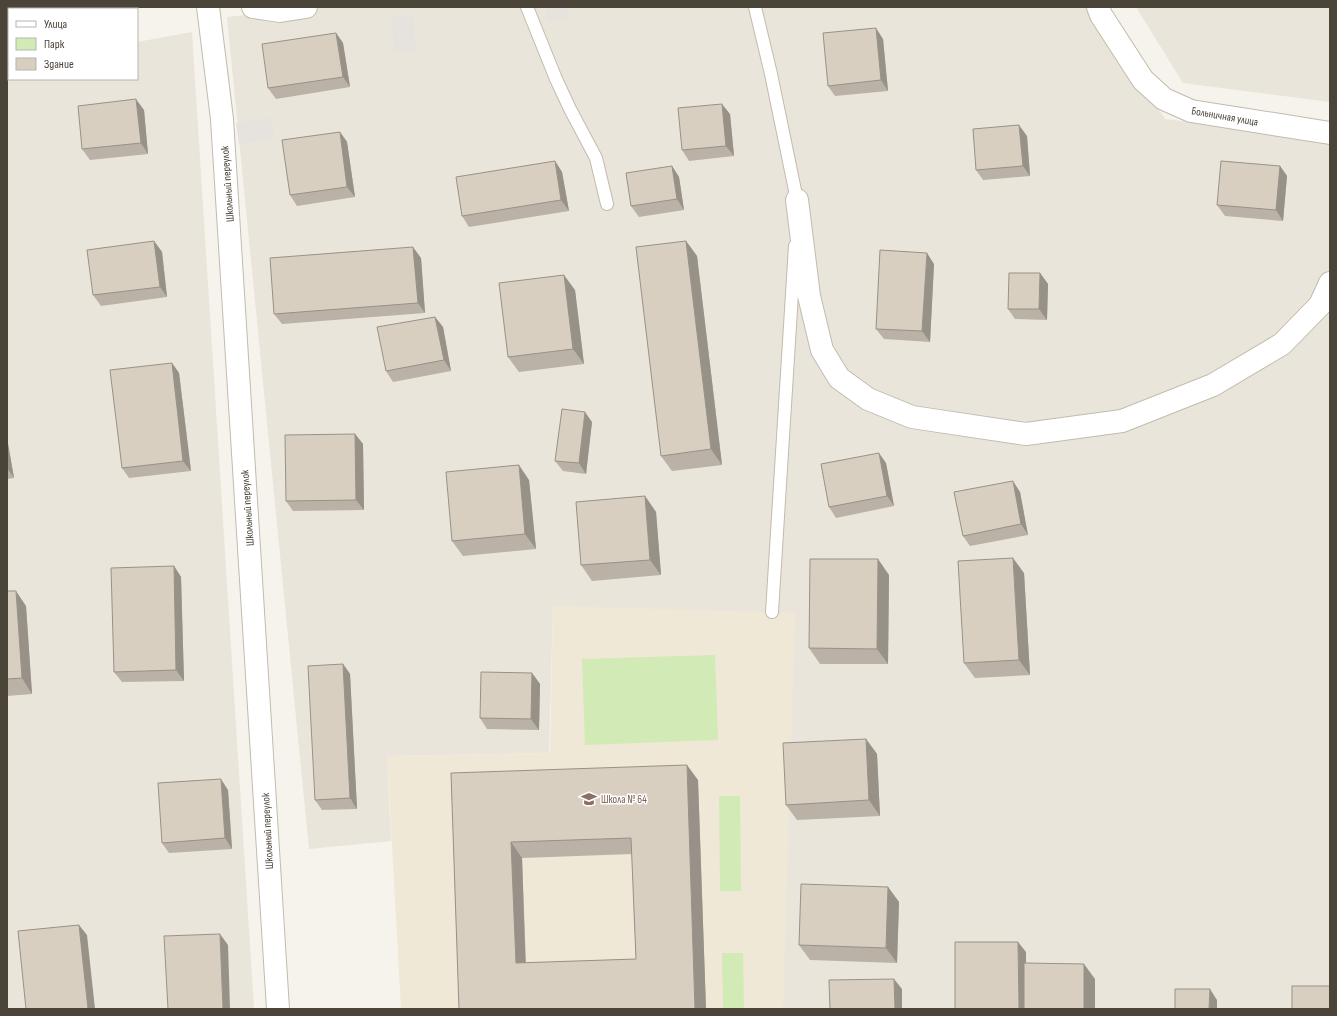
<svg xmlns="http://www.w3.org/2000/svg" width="1337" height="1016" font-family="'Sofia Sans Condensed',sans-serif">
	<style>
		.residential { fill: #eae5da }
		.industrial { fill: #e6e2dd }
		.education { fill: #efe8d6 }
		.green { fill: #d2eab5 }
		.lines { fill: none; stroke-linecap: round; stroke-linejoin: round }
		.service-casing { stroke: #c2bbae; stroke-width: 14 }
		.minor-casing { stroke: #c2bbae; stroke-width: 24 }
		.service { stroke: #fff; stroke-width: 12 }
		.minor { stroke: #fff; stroke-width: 22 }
		.wall { fill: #bab2a6; fill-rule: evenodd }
		.shaded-wall { fill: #979187 }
		.building { fill: #d8cfc1; stroke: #979187; fill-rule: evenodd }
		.labels { text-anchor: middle; stroke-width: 3; stroke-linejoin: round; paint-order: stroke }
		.street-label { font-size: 11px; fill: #4b4439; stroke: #fff }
		.education-label { font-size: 11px; fill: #785e54; stroke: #fff; text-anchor: start }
	</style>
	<rect width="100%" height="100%" fill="#f6f3ec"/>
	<!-- residential -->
	<g class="residential">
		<path d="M319 7H1090L1165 119 1330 140V1009H783L553 606 549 753 387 756 391 841 309 849 227 17Z"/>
		<path d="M1136 7H1330V102L1183 83Z"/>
		<path d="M192 32 254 1009H7V68H9V79H137V42Z"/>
	</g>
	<!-- industrial -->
	<g class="industrial">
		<path d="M546 7H567L568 19 547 21Z"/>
		<path d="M413 15 416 50 394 52 392 16Z"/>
		<path d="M272 118 274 139 239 144 236 123Z"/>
	</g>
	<!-- education -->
	<path class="education" d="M553 606 795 613 783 1009H401L387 756 550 753Z"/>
	<!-- green -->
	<g class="green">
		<path d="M715 655 718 740 585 745 582 659Z"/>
		<path d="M719 796H740L741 891H720Z"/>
		<path d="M722 953H743L744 1009H723Z"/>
	</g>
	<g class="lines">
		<defs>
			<g id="service">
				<path d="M527 7 556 79 570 109 596 158 607 204"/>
				<path d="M755 7 771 74 797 200V205"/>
				<path d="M772 612 795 246"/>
			</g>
			<g id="minor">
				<path d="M208 7 222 119 278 1009"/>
				<path d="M253 7 280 11 306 7"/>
				<path d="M1098 7 1101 15 1143 80 1164 99 1191 111 1330 133"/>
				<path d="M69 9 102 7"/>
				<path d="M7 13H9"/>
				<path d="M797 200 809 296 822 350 839 378 868 399 912 417 1026 434 1122 421 1213 385 1282 344 1320 305 1330 283"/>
			</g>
		</defs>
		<!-- service casing -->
		<use href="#service" class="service-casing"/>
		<!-- minor casing -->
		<use href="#minor" class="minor-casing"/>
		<!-- service -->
		<use href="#service" class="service"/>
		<!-- minor -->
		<use href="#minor" class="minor"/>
	</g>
	<!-- wall -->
	<g class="wall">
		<path d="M336 33 343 43 350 87 276 99 268 88Z"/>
		<path d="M883 39 888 91 835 96 828 86Z"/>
		<path d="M144 110 148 154 90 160 82 149Z"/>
		<path d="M730 114 734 156 689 161 682 150Z"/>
		<path d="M340 132 347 142 355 197 297 206 290 195Z"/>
		<path d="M1027 136 1030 176 983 180 976 170Z"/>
		<path d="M555 161 562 172 569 211 469 227 462 216Z"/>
		<path d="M672 166 679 177 684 210 639 217 631 206Z"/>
		<path d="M1280 166 1287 176 1283 221 1225 216 1217 205Z"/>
		<path d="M154 241 162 252 167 297 101 306 93 295Z"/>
		<path d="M686 241 697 256 722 465 672 471 661 456Z"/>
		<path d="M421 258 425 313 282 324 274 314Z"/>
		<path d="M934 264 930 342 884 339 876 329Z"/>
		<path d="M1040 273 1048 284 1047 320 1015 319 1008 309Z"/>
		<path d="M575 290 584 364 519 372 508 357Z"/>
		<path d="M435 317 443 327 451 371 393 382 386 371Z"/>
		<path d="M172 363 179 373 191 471 129 478 122 468Z"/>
		<path d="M592 422 586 474 563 471 555 461Z"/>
		<path d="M355 434 363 444 364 510 293 511 286 501Z"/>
		<path d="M7 438 14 478 7 479Z"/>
		<path d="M886 463 894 506 836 518 829 507Z"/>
		<path d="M529 480 536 549 463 556 452 541Z"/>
		<path d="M1020 492 1028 535 970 546 963 536Z"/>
		<path d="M645 496 656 512 661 575 592 581 581 565Z"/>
		<path d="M174 566 181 577 184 681 122 682 114 672Z"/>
		<path d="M1024 573 1030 675 975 678 964 663Z"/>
		<path d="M889 575 888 664H820L809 648Z"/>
		<path d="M7 591 26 606 32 694 7 696Z"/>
		<path d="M343 664 350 674 357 809 322 810 315 800Z"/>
		<path d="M532 673 540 684 539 730 487 729 480 718Z"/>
		<path d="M866 739 877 754 880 816 797 820 786 805Z"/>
		<path d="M451 773 698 780 706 1009H459ZM632 854 636 959 526 963 522 858Z"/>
		<path d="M228 790 232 849 169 853 162 843Z"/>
		<path d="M888 887 899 902 897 963 810 960 799 945Z"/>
	</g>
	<!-- shaded-wall -->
	<g class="shaded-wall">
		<path d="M876 28 883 39 888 91 881 80Z"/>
		<path d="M336 33 343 43 350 87 343 77Z"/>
		<path d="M136 99 144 110 148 154 141 143Z"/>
		<path d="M722 104 730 114 734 156 726 146Z"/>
		<path d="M1019 125 1027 136 1030 176 1023 166Z"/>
		<path d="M340 132 347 142 355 197 347 187Z"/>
		<path d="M555 161 562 172 569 211 561 200Z"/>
		<path d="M672 166 679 177 684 210 677 199Z"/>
		<path d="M1280 166 1287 176 1283 221 1276 210Z"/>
		<path d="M154 241 162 252 167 297 160 287Z"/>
		<path d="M686 241 697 256 722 465 711 449Z"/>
		<path d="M413 247 421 258 425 313 418 303Z"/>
		<path d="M927 253 934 264 930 342 922 331Z"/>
		<path d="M1040 273 1048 284 1047 320 1039 309Z"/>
		<path d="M564 275 575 290 584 364 573 349Z"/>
		<path d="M435 317 443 327 451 371 444 360Z"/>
		<path d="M172 363 179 373 191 471 183 461Z"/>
		<path d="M585 412 592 422 586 474 579 463Z"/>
		<path d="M355 434 363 444 364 510 356 500Z"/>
		<path d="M7 438 14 478 7 468Z"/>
		<path d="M879 453 886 463 894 506 887 496Z"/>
		<path d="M519 465 529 480 536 549 525 534Z"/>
		<path d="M1013 481 1020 492 1028 535 1021 524Z"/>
		<path d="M645 496 656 512 661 575 650 560Z"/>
		<path d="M1013 558 1024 573 1030 675 1019 660Z"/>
		<path d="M878 559 889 575 888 664 877 649Z"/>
		<path d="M174 566 181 577 184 681 176 670Z"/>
		<path d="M16 591 26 606 32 694 22 678Z"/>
		<path d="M343 664 350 674 357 809 350 798Z"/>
		<path d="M532 673 540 684 539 730 531 719Z"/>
		<path d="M866 739 877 754 880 816 869 800Z"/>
		<path d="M687 765 698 780 706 1009H695Z"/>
		<path d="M221 779 228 790 232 849 225 838Z"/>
		<path d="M511 842 522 858 526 979 516 963Z"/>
		<path d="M888 887 899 902 897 963 886 948Z"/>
		<path d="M79 925 87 935 95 1009H88Z"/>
		<path d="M220 934 228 945 230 1009H223Z"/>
		<path d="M1018 942 1026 952V1009H1019Z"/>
		<path d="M1084 964 1095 979V1009H1084Z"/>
		<path d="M894 979 902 989V1009H895Z"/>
		<path d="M1210 989 1217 1000V1009H1209Z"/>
	</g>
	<!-- building -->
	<g class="building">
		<path d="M876 28 881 80 828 86 823 33Z"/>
		<path d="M336 33 343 77 268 88 262 44Z"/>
		<path d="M136 99 141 143 82 149 78 106Z"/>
		<path d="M722 104 726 146 682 150 678 108Z"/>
		<path d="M1019 125 1023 166 976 170 973 129Z"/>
		<path d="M340 132 347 187 290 195 282 140Z"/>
		<path d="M555 161 561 200 462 216 456 177Z"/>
		<path d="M1221 161 1280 166 1276 210 1217 205Z"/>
		<path d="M672 166 677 199 631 206 626 173Z"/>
		<path d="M154 241 160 287 93 295 87 250Z"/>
		<path d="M686 241 711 449 661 456 636 247Z"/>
		<path d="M413 247 418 303 274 314 270 258Z"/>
		<path d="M880 250 927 253 922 331 876 329Z"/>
		<path d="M1009 273H1040L1039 309H1008Z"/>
		<path d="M564 275 573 349 508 357 499 283Z"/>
		<path d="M435 317 444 360 386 371 377 327Z"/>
		<path d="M172 363 183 461 122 468 110 370Z"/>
		<path d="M562 409 585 412 579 463 555 461Z"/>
		<path d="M355 434 356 500 286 501 285 435Z"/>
		<path d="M879 453 887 496 829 507 821 464Z"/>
		<path d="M519 465 525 534 452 541 446 472Z"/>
		<path d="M1013 481 1021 524 963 536 954 492Z"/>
		<path d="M645 496 650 560 581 565 576 502Z"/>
		<path d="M1013 558 1019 660 964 663 958 561Z"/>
		<path d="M810 559H878L877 649 809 648Z"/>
		<path d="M174 566 176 670 114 672 111 568Z"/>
		<path d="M7 591H16L22 678 7 679Z"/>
		<path d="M343 664 350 798 315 800 308 666Z"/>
		<path d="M481 672 532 673 531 719 480 718Z"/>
		<path d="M866 739 869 800 786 805 783 743Z"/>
		<path d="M687 765 695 1009H459L451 773ZM631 838 636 959 516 963 511 842Z"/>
		<path d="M221 779 225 838 162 843 158 783Z"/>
		<path d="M801 884 888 887 886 948 799 945Z"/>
		<path d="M79 925 88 1009H26L18 931Z"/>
		<path d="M220 934 223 1009H168L164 936Z"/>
		<path d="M955 942H1018L1019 1009H955Z"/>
		<path d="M1024 963 1084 964V1009H1024Z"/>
		<path d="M894 979 895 1009H830L829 980Z"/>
		<rect x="1292" y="986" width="38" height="23"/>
		<path d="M1175 989H1210L1209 1009H1175Z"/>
	</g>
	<!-- icons -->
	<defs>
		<symbol id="school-bare" viewBox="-9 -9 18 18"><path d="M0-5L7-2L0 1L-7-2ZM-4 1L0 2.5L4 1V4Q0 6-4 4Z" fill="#8d6e63" stroke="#fff" stroke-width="2.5" paint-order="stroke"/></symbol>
	</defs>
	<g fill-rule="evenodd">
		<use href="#school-bare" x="578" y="788" width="22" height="22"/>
	</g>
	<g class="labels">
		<!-- street labels -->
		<g class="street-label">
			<text transform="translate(1225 116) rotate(10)" y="4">Больничная улица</text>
			<text transform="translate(227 184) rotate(-94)" y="4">Школьный переулок</text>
			<text transform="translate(247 508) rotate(-94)" y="4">Школьный переулок</text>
			<text transform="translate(267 831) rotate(-93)" y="4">Школьный переулок</text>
		</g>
		<!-- education labels -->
		<g class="education-label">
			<text x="601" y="803">Школа № 64</text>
		</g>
	</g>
	<!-- border -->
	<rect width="1337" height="1016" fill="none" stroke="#4b4439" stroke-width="16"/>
	<!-- legend -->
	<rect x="8" y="8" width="130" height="72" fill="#ffffff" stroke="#b7b4b0"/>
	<rect x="16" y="21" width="20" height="6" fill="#ffffff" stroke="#b7b4b0"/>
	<text x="44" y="28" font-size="12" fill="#4b4439">Улица</text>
	<rect x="16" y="38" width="20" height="12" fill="#d2eab5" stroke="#b7b4b0"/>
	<text x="44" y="48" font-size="12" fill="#4b4439">Парк</text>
	<rect x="16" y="58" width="20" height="12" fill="#d8cfc1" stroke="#b7b4b0"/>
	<text x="44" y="68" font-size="12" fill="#4b4439">Здание</text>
</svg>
